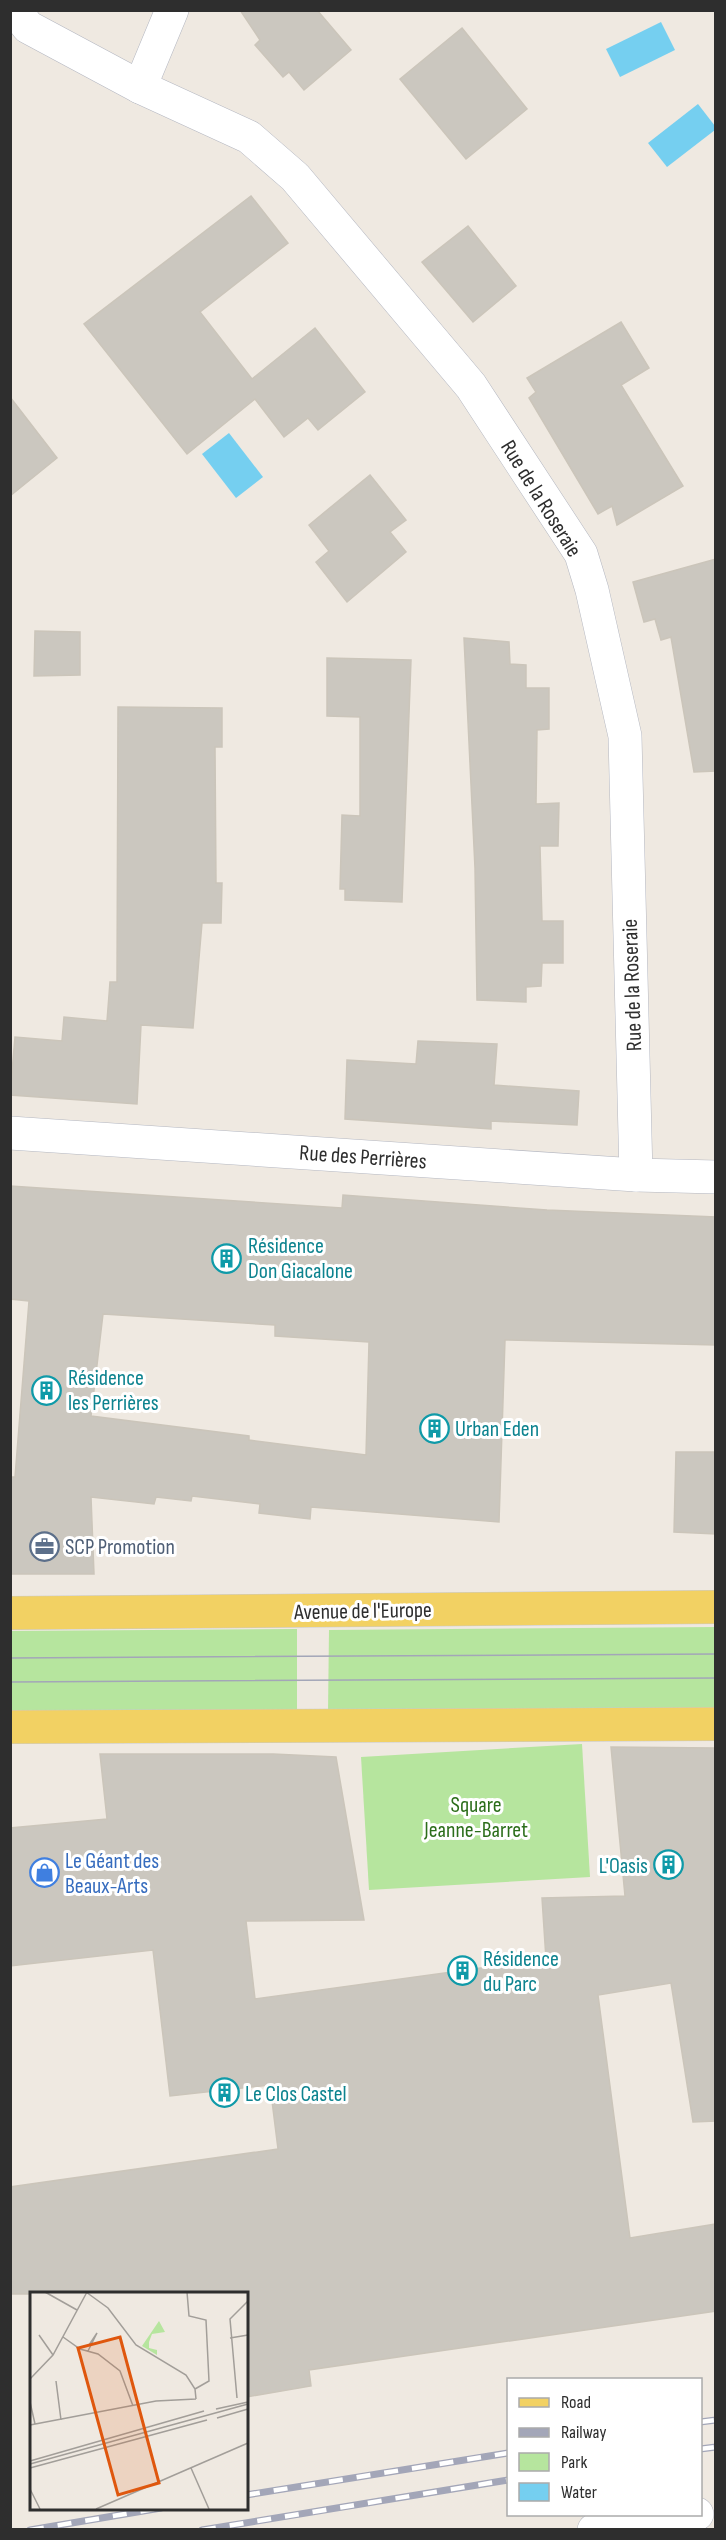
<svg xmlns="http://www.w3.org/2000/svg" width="726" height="2540" font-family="'Sofia Sans Condensed',sans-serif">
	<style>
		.green { fill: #b6e59e }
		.water { fill: #75cff0 }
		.building { fill: #cbc7bf; stroke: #cbc5ba; stroke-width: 1.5; fill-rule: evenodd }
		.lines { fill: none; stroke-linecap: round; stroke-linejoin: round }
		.minor-casing { stroke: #b4b7c1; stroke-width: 34 }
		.primary-casing { stroke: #c9c9c9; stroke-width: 34 }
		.minor { stroke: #fff; stroke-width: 33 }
		.primary { stroke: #f2d163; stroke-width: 33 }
		.tram { stroke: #a3a6b8; stroke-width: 1.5 }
		.rail-casing { stroke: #a3a6b8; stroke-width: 7 }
		.rail { stroke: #fff; stroke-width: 4.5; stroke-dasharray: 14; stroke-linecap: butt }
		.labels { text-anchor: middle; stroke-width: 6; stroke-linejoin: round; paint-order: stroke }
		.street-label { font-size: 22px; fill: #2e2e2e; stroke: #fff }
		.culture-label { font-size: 22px; fill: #0d838f; stroke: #fff; text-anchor: start }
		.service-label { font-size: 22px; fill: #4e5e75; stroke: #fff; text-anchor: start }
		.park-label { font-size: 22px; fill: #2c6e1b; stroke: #fff }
		.shop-label { font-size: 22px; fill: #366cbe; stroke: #fff; text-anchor: start }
		.inset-road { fill: none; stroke: #a29e99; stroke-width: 1.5 }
		.view { fill: #df570e; fill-opacity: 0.15; stroke: #df570e; stroke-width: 3 }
		.inset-edge { fill: none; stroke: #2e2e2e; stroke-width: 3 }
	</style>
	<rect width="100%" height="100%" fill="#efe9e1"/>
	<!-- green -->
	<g class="green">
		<path d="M715 1627V1710L328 1712 329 1630Z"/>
		<path d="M297 1629V1713L11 1715 10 1631Z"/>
		<path d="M582 1744 590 1877 369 1890 361 1757Z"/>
	</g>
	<!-- water -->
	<g class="water">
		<path d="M661 22 675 50 620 77 606 49Z"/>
		<path d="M698 104 715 126V130L667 167 648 143Z"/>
		<path d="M229 433 263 477 236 498 202 454Z"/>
	</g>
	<!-- building -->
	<g class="building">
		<path d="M240 10H317L351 50 304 90 289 72 283 77 255 45 260 40Z"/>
		<path d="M462 28 527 109 466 159 400 79Z"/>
		<path d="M251 196 288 243 200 312 252 379 315 328 365 392 318 430 308 418 284 437 255 399 187 454 84 324Z"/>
		<path d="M468 226 516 286 473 322 422 262Z"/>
		<path d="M621 322 649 368 621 385 683 486 617 525 612 506 598 514 529 398 536 392 527 378Z"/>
		<path d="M10 397 57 458 10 496Z"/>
		<path d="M370 475 406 520 390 532 406 552 347 602 316 562 329 551 309 525Z"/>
		<path d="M716 559V771L694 772 671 637 661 640 655 619 644 622 633 582Z"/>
		<path d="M35 631 80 632V675L34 676Z"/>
		<path d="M464 638 509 642 510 664 526 665V688H549V729L537 730 536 804 559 803 558 846H540L542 921H563V963H542L541 986 526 987V1002L477 1000 475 868Z"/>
		<path d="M327 658 411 660 402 902 345 900V889H340L342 815 360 816V717L327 716Z"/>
		<path d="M118 707 222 708V747H215L216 883H222L221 923H202L193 1028 141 1025 137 1104 10 1095 15 1037 62 1041 64 1017 107 1021 110 982H117Z"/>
		<path d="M418 1041 497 1044 494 1085 579 1091 577 1125 491 1121V1129L345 1119 347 1060 416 1064Z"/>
		<path d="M10 1186 342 1208 343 1195 547 1210 716 1217V1345L505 1340 499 1522 311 1507 310 1519 259 1513 260 1504 192 1496 191 1501 156 1497 154 1504 91 1497 94 1574H10V1477H15L29 1301 10 1299ZM103 1314 275 1325V1336L369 1342 366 1455 249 1440V1436L91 1416Z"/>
		<path d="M676 1452H716V1534L674 1532Z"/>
		<path d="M611 1747 716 1748V2121L693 2122 671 1983 598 1995 630 2238 716 2224V2311L309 2370 311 2386 246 2397V2294H10V2187L278 2149 270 2085 170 2096 153 1950 10 1966V1828L107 1819 100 1754H273L336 1757 364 1920 246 1921 255 1999 546 1959 542 1898 625 1896Z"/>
	</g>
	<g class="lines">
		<defs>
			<g id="minor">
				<path d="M15 10 28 27 140 87 249 137 295 177 471 386 581 554 592 590 625 736 636 1175"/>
				<path d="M140 87 172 10"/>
				<path d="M10 1133 636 1175 716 1177"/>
				<path d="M594 2530 697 2514"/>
			</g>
			<g id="primary">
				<path d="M10 1613 716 1607"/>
				<path d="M10 1727 716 1724"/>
			</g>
		</defs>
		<!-- minor casing -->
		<use href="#minor" class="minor-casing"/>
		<!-- primary casing -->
		<use href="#primary" class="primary-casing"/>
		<!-- minor -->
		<use href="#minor" class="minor"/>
		<!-- primary -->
		<use href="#primary" class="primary"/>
		<!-- tram -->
		<g class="tram">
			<path d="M10 1658 716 1654"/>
			<path d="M10 1682 716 1678"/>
		</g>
		<defs>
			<g id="rail">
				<path d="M700 2422 716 2420"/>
				<path d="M700 2449 716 2447"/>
				<path d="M246 2495 508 2453"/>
				<path d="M30 2530 161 2508"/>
				<path d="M202 2530 508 2480"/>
			</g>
		</defs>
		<!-- rail casing -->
		<use href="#rail" class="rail-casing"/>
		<!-- rail -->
		<use href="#rail" class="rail"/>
	</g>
	<!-- icons -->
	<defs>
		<symbol id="building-ring" viewBox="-11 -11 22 22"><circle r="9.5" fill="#fff" stroke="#0f9aa8" stroke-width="1.5"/><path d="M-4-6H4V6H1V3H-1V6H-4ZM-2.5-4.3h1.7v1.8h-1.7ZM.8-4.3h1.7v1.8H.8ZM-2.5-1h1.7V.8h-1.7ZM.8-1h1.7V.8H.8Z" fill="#0f9aa8"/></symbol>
		<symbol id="office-ring" viewBox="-11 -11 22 22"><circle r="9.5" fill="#fff" stroke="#5c6f8a" stroke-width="1.5"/><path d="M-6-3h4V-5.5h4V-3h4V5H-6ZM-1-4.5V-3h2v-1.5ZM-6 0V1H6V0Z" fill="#5c6f8a"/></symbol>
		<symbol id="shop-ring" viewBox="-11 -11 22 22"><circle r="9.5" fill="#fff" stroke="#3f7fe0" stroke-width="1.5"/><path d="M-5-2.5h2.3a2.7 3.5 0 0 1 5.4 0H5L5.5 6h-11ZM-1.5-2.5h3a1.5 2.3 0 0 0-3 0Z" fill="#3f7fe0"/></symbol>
	</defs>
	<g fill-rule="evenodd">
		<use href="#building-ring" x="210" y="1242" width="33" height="33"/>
		<use href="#building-ring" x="30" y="1374" width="33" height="33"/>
		<use href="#building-ring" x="418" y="1412" width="33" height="33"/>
		<use href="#office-ring" x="28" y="1530" width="33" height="33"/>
		<use href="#building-ring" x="652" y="1848" width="33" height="33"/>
		<use href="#shop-ring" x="28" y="1856" width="33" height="33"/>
		<use href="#building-ring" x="446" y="1954" width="33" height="33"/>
		<use href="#building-ring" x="208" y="2076" width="33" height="33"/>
	</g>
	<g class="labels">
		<!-- street labels -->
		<g class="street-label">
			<text transform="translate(542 498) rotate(58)" y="8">Rue de la Roseraie</text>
			<text transform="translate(631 985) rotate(-92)" y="8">Rue de la Roseraie</text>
			<text transform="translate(363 1156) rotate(4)" y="8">Rue des Perrières</text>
			<text transform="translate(363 1610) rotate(-1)" y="8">Avenue de l'Europe</text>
		</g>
		<!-- culture labels -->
		<g class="culture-label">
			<text x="248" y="1253">Résidence<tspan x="248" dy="25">Don Giacalone</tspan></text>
			<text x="68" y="1385">Résidence<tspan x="68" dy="25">les Perrières</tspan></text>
			<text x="455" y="1436">Urban Eden</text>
			<text x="648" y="1873" text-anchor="end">L'Oasis</text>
			<text x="483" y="1966">Résidence<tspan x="483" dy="25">du Parc</tspan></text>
			<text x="245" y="2101">Le Clos Castel</text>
		</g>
		<!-- service labels -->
		<g class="service-label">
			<text x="65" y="1554">SCP Promotion</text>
		</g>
		<!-- park labels -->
		<g class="park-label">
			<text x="476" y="1812">Square<tspan x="476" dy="25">Jeanne-Barret</tspan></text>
		</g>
		<!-- shop labels -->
		<g class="shop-label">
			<text x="65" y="1868">Le Géant des<tspan x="65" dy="25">Beaux-Arts</tspan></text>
		</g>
	</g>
	<!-- overview -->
	<g transform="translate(30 2292)">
		<rect width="218" height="218" fill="#efe9e1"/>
		<path d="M129 29 135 40 122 42 119 50V56L127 58V63L112 54Z" fill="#b6e59e"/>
		<path class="inset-road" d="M15 0 47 18M56 0 78 16 106 53 156 83 165 97 166 107M157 0 159 24 176 28 179 89 165 97M9 43 23 63M33 45 50 57 68 62 90 79 103 114M200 46 218 43M58 59 67 41 59 53M0 87 23 63 57 0M26 89 31 128M207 106 200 27 218 9M0 110 5 132M186 117 218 110M187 126 218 117M0 133 126 109 166 107M0 169 174 119M0 172 218 112M0 176 177 128M161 176 179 217M0 197 10 217M66 217 218 151"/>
		<path class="view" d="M90 45 129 191 88 203 48 56Z"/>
		<rect width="218" height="218" class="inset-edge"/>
	</g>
	<!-- border -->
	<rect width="726" height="2540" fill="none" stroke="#2e2e2e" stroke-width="24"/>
	<!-- legend -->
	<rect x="507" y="2378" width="195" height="138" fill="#ffffff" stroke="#ababab" stroke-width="1.5"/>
	<rect x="519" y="2398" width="30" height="9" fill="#f2d163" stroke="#ababab" stroke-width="1.5"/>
	<text x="561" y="2408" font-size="18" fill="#2e2e2e">Road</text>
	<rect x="519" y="2428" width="30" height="9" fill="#a3a6b8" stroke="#ababab" stroke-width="1.5"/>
	<text x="561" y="2438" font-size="18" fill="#2e2e2e">Railway</text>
	<rect x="519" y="2453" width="30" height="18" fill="#b6e59e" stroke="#ababab" stroke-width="1.5"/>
	<text x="561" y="2468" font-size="18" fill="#2e2e2e">Park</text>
	<rect x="519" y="2483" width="30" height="18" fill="#75cff0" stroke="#ababab" stroke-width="1.5"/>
	<text x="561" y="2498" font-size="18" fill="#2e2e2e">Water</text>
</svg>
